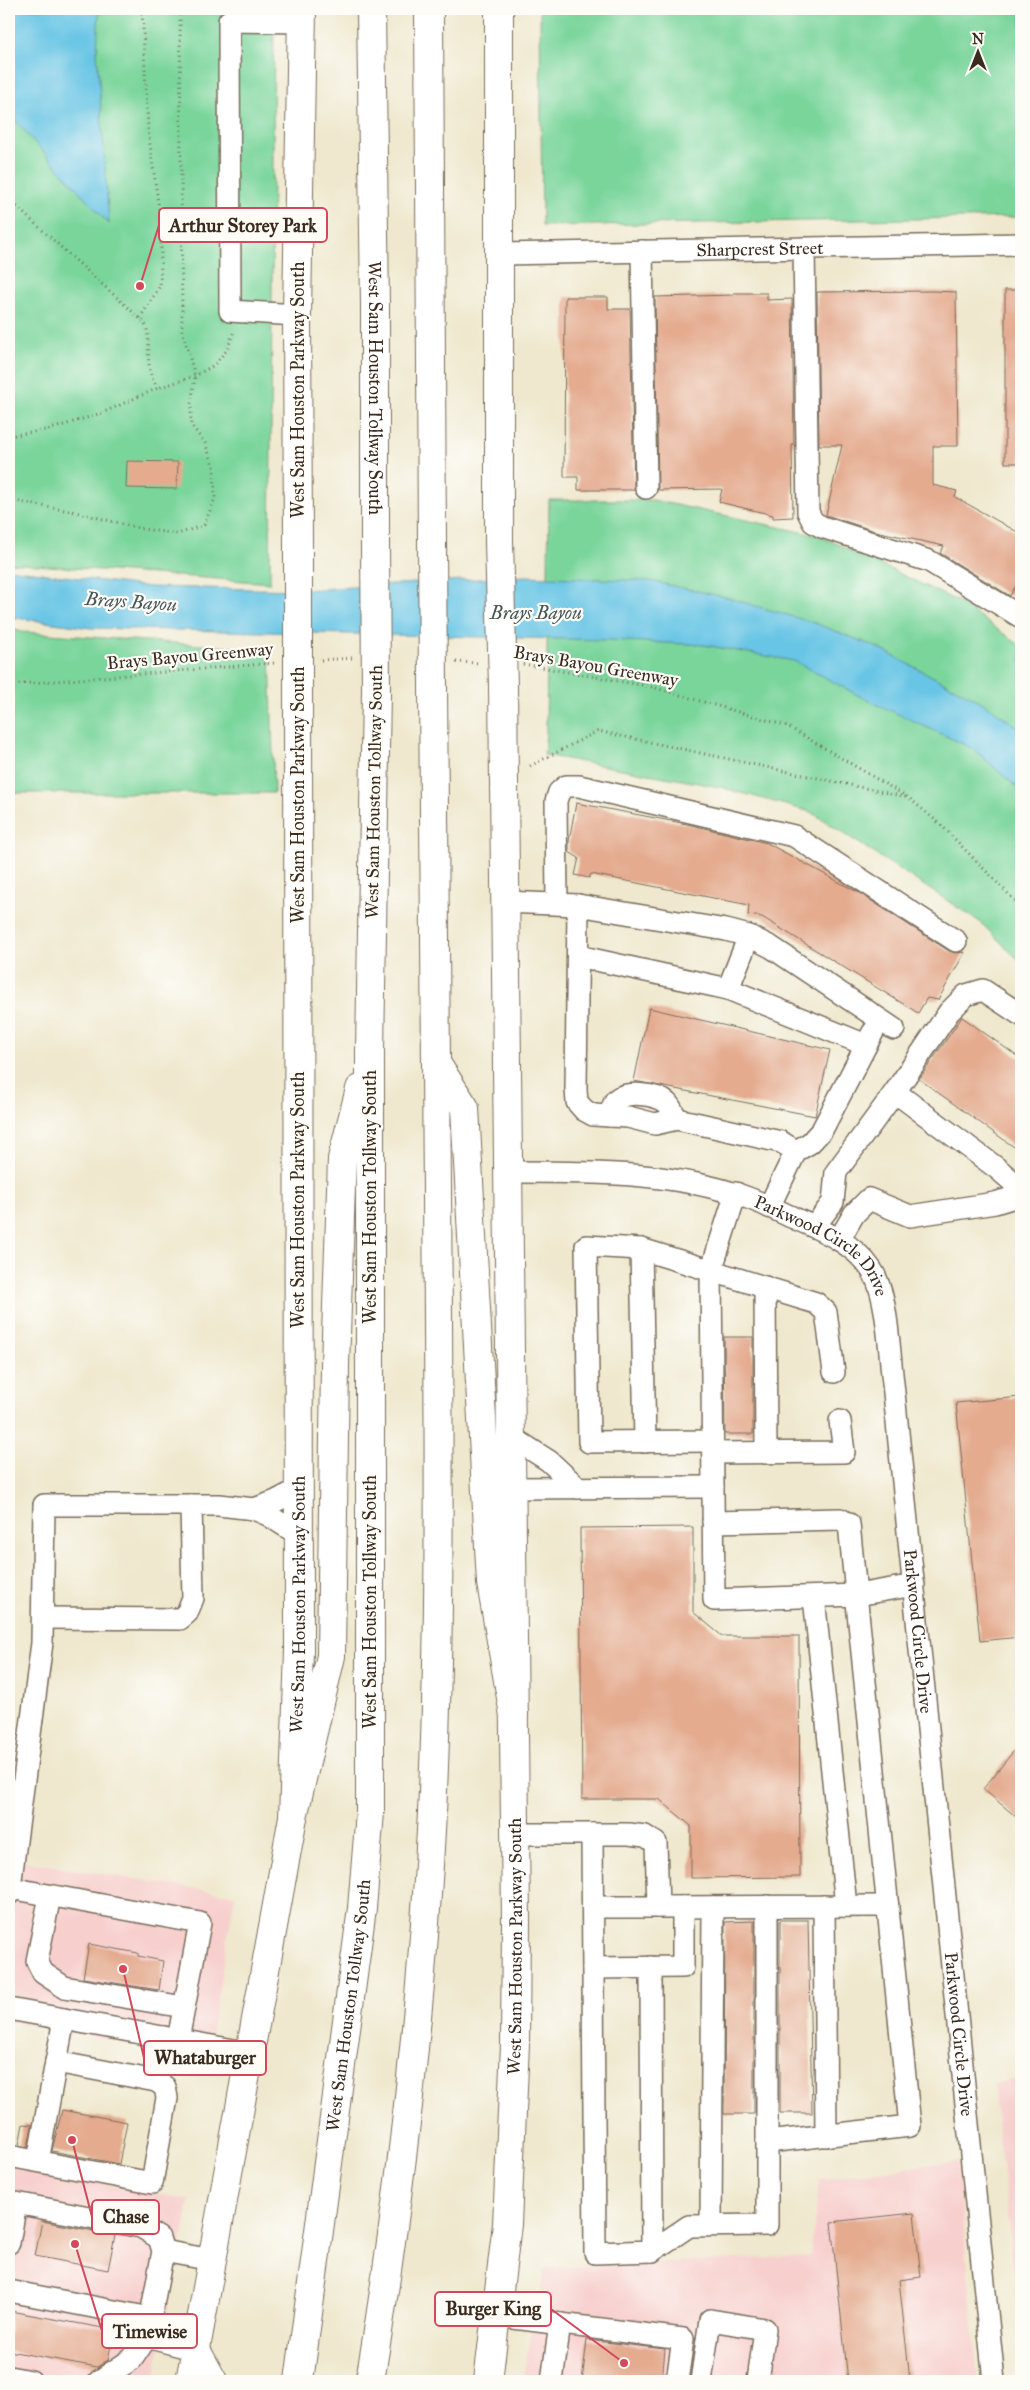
<svg xmlns="http://www.w3.org/2000/svg" width="1030" height="2390" font-family="'IM FELL Great Primer',serif">
	<style>
		.built { fill: #f7d0ce }
		.green { fill: #7ad59b; stroke: #5a805c }
		.water { fill: #67c5e5; stroke: #517882 }
		.building { fill: #e4ab8f }
		.lines { fill: none; stroke-linecap: round; stroke-linejoin: round }
		.minor-casing { stroke: #7a6c5c; stroke-width: 24 }
		.major-casing { stroke: #7a6c5c; stroke-width: 30 }
		.highway-casing { stroke: #7a6c5c; stroke-width: 30 }
		.path { stroke: #7a6c5c; stroke-width: 3; stroke-dasharray: 1 4; stroke-linecap: butt }
		.minor { stroke: #fff; stroke-width: 21 }
		.major { stroke: #fff; stroke-width: 28 }
		.highway { stroke: #fff; stroke-width: 28 }
		.major-bridge-casing { stroke: #7a6c5c; stroke-width: 30; stroke-linecap: butt }
		.highway-bridge-casing { stroke: #7a6c5c; stroke-width: 30; stroke-linecap: butt }
		.major-bridge { stroke: #fff; stroke-width: 28 }
		.highway-bridge { stroke: #fff; stroke-width: 28 }
		.labels { text-anchor: middle; stroke-width: 4.5; stroke-linejoin: round; paint-order: stroke }
		.street-label { font-size: 18px; fill: #3b2a1e; stroke: #fdfcf7 }
		.water-label { font-size: 19px; font-style: italic; fill: #48585a; stroke: #fdfcf7 }
		.leader { fill: none; stroke: #d1495b; stroke-width: 2 }
		.callout-dot { fill: #d1495b; stroke: #fdfcf7; stroke-width: 2 }
		.callout { fill: #fdfcf7; stroke: #d1495b; stroke-width: 2 }
		.callout-label { font-size: 19px; text-anchor: middle; font-weight: bold; fill: #3b2a1e }
	</style>
	<rect width="100%" height="100%" fill="#fdfcf7"/>
	<filter id="ink" filterUnits="userSpaceOnUse"><feTurbulence type="fractalNoise" baseFrequency=".02" numOctaves="2"/><feDisplacementMap in="SourceGraphic" scale="10" xChannelSelector="R" yChannelSelector="G"/><feConvolveMatrix kernelMatrix="1 2 1 2 8 2 1 2 1" color-interpolation-filters="sRGB"/></filter>
	<filter id="wash" filterUnits="userSpaceOnUse"><feTurbulence type="fractalNoise" baseFrequency=".0096" numOctaves="4" result="noise"/><feDisplacementMap in="SourceGraphic" scale="20" xChannelSelector="R" yChannelSelector="G"/><feGaussianBlur stdDeviation="1.12" result="paint"/><feColorMatrix in="noise" values="0 0 0 0 0 0 0 0 0 0 0 0 0 0 0 0 0 1.4 0 .05"/><feComposite in="paint" operator="in"/></filter>
	<g filter="url(#wash)">
		<rect width="100%" height="100%" fill="#efe8ce"/>
		<!-- built -->
		<g class="built">
			<path d="M9 1859 235 1895 207 2059 9 2021Z"/>
			<path d="M1021 2078V2335L993 2084Z"/>
			<path d="M958 2161 978 2381H522L545 2268 810 2256 820 2179Z"/>
			<path d="M9 2166 190 2200 154 2381H9Z"/>
		</g>
		<!-- green -->
		<g class="green">
			<path d="M9 9H274L270 583 9 563Z"/>
			<path d="M540 9H1021V217L542 226Z"/>
			<path d="M549 500H653L820 536 959 602 1021 646V962L980 922 811 812 720 787 544 755 546 732Z"/>
			<path d="M9 628 22 632 270 650 274 793H9Z"/>
		</g>
		<!-- water -->
		<g class="water">
			<path d="M9 9H99L97 52 109 224 9 114Z"/>
			<path d="M9 569 150 587 304 590 526 576 650 581 725 597 815 623 876 647 982 702 1021 729V791L972 748 865 699 794 661 704 645 608 640 91 628 9 617Z"/>
		</g>
		<g id="blocks">
			<!-- building -->
			<g class="building">
				<rect x="1005" y="290" width="16" height="173"/>
				<path d="M933 291 956 292 958 446H933V485L957 491 955 497 1021 534V576L1010 596 940 553 944 546 875 531 826 515 842 445H819L817 292Z"/>
				<path d="M733 293H767V300L792 299 794 445H792L793 517 773 518V515L719 502 722 489 658 490 655 297 733 295Z"/>
				<path d="M565 297H608V309H630L634 490H578V477H564Z"/>
				<path d="M127 461 178 462 177 489 126 488Z"/>
				<path d="M576 803 687 824 767 843 861 894 949 951 956 953 965 952 938 1000 927 998 918 1013 762 917 748 915 749 905 591 874 589 878 575 875 579 858 569 852V841Z"/>
				<path d="M649 1008 830 1050 815 1116 634 1081Z"/>
				<path d="M962 1017 1021 1059V1152L919 1079Z"/>
				<path d="M724 1337H753V1434H725Z"/>
				<path d="M1021 1397V1637L980 1641 956 1403Z"/>
				<path d="M693 1527V1612L722 1636H799L800 1877 691 1878V1826L659 1799H582L580 1528Z"/>
				<path d="M1021 1742V1821L983 1789Z"/>
				<path d="M780 1920H808L812 2113H780Z"/>
				<path d="M754 1921V2114H724L725 1922Z"/>
				<path d="M89 1944 138 1953V1956L163 1961 159 1990 83 1978Z"/>
				<path d="M62 2110 127 2122 119 2164 52 2151Z"/>
				<path d="M23 2124 32 2125 28 2147 19 2145Z"/>
				<path d="M914 2213 921 2277 899 2280 910 2381H848L831 2222Z"/>
				<path d="M42 2221 115 2235 108 2270 35 2256Z"/>
				<path d="M10 2311 114 2330 108 2360 97 2367 9 2351Z"/>
				<path d="M587 2340 665 2349 662 2381H582Z"/>
			</g>
		</g>
	</g>
	<g filter="url(#ink)">
		<use href="#blocks" fill-opacity="0" stroke="#7a6c5c" stroke-width="1"/>
		<g class="lines">
			<defs>
				<g id="minor">
					<path d="M804 248 808 512 813 522 822 527 929 561 1021 617"/>
					<path d="M642 251 646 488"/>
					<path id="s1" d="M500 254 1021 244"/>
					<path d="M297 315 230 311 229 21 302 22"/>
					<path d="M504 902 578 905 726 930 749 936 771 947 894 1029"/>
					<path d="M557 903 556 801 559 792 566 786H579L794 836 956 941"/>
					<path d="M578 905 576 1090 577 1102 584 1110 593 1115 628 1117 655 1124 677 1119 781 1142 796 1151"/>
					<path d="M578 956 728 989 866 1045"/>
					<path d="M728 989 749 936"/>
					<path d="M895 1092 949 1012 966 995 983 990 1021 1015"/>
					<path d="M610 1116C611 1111 613 1105 615 1101 624 1090 657 1094 667 1103 671 1107 674 1114 677 1119"/>
					<path id="s2" d="M507 1172C584 1172 659 1171 733 1193 755 1199 776 1210 796 1219 824 1231 853 1243 871 1269 888 1293 889 1352 893 1383L994 2381"/>
					<path d="M736 1193 711 1271 714 1600 857 1595 914 1585"/>
					<path d="M769 1207 796 1151 810 1143 822 1130 873 1032"/>
					<path d="M814 1227 833 1202 836 1172 895 1092 998 1169 1021 1189"/>
					<path d="M839 1240 854 1214 869 1199 910 1216 995 1203 1021 1195"/>
					<path d="M641 1249 645 1442"/>
					<path d="M765 1287 766 1453"/>
					<path d="M510 1436 549 1461 578 1488"/>
					<path d="M712 1441 589 1442 586 1246 641 1249 816 1303 826 1312 834 1372"/>
					<path d="M713 1453 844 1452 840 1421"/>
					<path d="M511 1488 713 1487"/>
					<path d="M254 1509 276 1501 299 1489"/>
					<path d="M713 1522 840 1519 849 1524 910 2126 767 2142"/>
					<path d="M814 1597 846 1906"/>
					<path d="M43 1618 180 1619 187 1613 193 1598 191 1505"/>
					<path d="M516 1834H629L645 1836 656 1843 658 1907H593"/>
					<path d="M592 1834 595 2253 652 2251 689 2226 767 2225V1906"/>
					<path d="M10 1888 200 1923 178 2040"/>
					<path d="M9 1894 42 1643 44 1505H219L254 1509 268 1515 299 1535"/>
					<path d="M50 1896 37 1961 43 1973 64 1987 184 2007"/>
					<path d="M824 1906 826 2136"/>
					<path d="M658 1907 888 1906"/>
					<path d="M651 1967 652 2251"/>
					<path d="M593 1968 683 1967V1907"/>
					<path d="M9 2009 250 2053"/>
					<path d="M156 2081 164 2037"/>
					<path d="M9 2156 152 2183 167 2098 165 2087 156 2081 56 2062 64 2019"/>
					<path d="M38 2161 56 2062"/>
					<path d="M711 2225 713 1907"/>
					<path d="M9 2243 16 2203 141 2227 159 2238 163 2251 147 2337 132 2359 99 2381"/>
					<path d="M163 2251 212 2260"/>
					<path d="M9 2291 151 2318"/>
					<path d="M496 2316 683 2339 677 2381"/>
					<path d="M147 2337 196 2350"/>
					<path d="M9 2377 31 2381"/>
					<path d="M552 2381 560 2324"/>
					<path d="M701 2381 710 2320 765 2329 758 2381"/>
				</g>
				<g id="major">
					<path d="M499 541V9"/>
					<path d="M298 544 297 315 302 9"/>
					<path d="M196 2350 213 2381"/>
					<path id="s3" d="M190 2381 293 1817 299 1651 298 684"/>
					<path id="s4" d="M488 2381 507 2224 515 2044 516 1922 503 686"/>
				</g>
				<g id="highway">
					<path id="s5" d="M371 9 375 305V542"/>
					<path d="M429 9 432 543"/>
					<path d="M436 1063 465 1108 491 1583 514 1715"/>
					<path d="M293 1817 331 1656 335 1365 342 1159 360 1089"/>
					<path id="s6" d="M299 2381 362 1908 370 1812V1051L376 692"/>
					<path d="M370 2381C401 2193 422 2004 432 1813 440 1648 439 1483 438 1318 436 1108 435 897 433 686"/>
				</g>
			</defs>
			<!-- minor casing -->
			<use href="#minor" class="minor-casing"/>
			<!-- major casing -->
			<use href="#major" class="major-casing"/>
			<!-- highway casing -->
			<use href="#highway" class="highway-casing"/>
			<!-- path -->
			<g class="path">
				<path d="M9 200 145 323C154 347 141 363 158 388"/>
				<path d="M140 318 160 286 161 262V224L148 130 142 9"/>
				<path d="M9 436 51 429 102 413 158 388 195 376 214 365 227 350 234 331"/>
				<path d="M9 500 75 512 143 529 178 534 204 525 215 498 214 467 205 443 191 425V404L195 376 182 330 180 9"/>
				<path d="M321 660 352 658"/>
				<path d="M456 662 480 663"/>
				<path d="M523 664 652 687 787 726 909 798 941 825 1021 907"/>
				<path d="M9 682 19 684 275 663"/>
				<path d="M530 766 598 731 906 797"/>
			</g>
			<!-- minor -->
			<use href="#minor" class="minor"/>
			<!-- major -->
			<use href="#major" class="major"/>
			<!-- highway -->
			<use href="#highway" class="highway"/>
			<defs>
				<g id="major-bridge">
					<path d="M499 541 503 686"/>
					<path d="M298 544V684"/>
				</g>
				<g id="highway-bridge">
					<path d="M375 542 376 692"/>
					<path d="M432 543 433 686"/>
				</g>
			</defs>
			<!-- major-bridge casing -->
			<use href="#major-bridge" class="major-bridge-casing"/>
			<!-- highway-bridge casing -->
			<use href="#highway-bridge" class="highway-bridge-casing"/>
			<!-- major-bridge -->
			<use href="#major-bridge" class="major-bridge"/>
			<!-- highway-bridge -->
			<use href="#highway-bridge" class="highway-bridge"/>
		</g>
	</g>
	<g class="labels">
		<!-- street labels -->
		<g class="street-label">
			<text dy="6" stroke="none"><textPath href="#s1" startOffset="260">Sharpcrest Street</textPath></text>
			<text dy="6" stroke="none"><textPath href="#s5" startOffset="379">West Sam Houston Tollway South</textPath></text>
			<text transform="translate(298 390) rotate(-90)" y="6">West Sam Houston Parkway South</text>
			<text transform="translate(190 656) rotate(-5)" y="6">Brays Bayou Greenway</text>
			<text transform="translate(596 666) rotate(10)" y="6">Brays Bayou Greenway</text>
			<text transform="translate(374 792) rotate(-89)" y="6">West Sam Houston Tollway South</text>
			<text transform="translate(298 795) rotate(-90)" y="6">West Sam Houston Parkway South</text>
			<text transform="translate(370 1197) rotate(-90)" y="6">West Sam Houston Tollway South</text>
			<text transform="translate(298 1200) rotate(-90)" y="6">West Sam Houston Parkway South</text>
			<text dy="6" stroke="none"><textPath href="#s2" startOffset="334">Parkwood Circle Drive</textPath></text>
			<text transform="translate(370 1602) rotate(-90)" y="6">West Sam Houston Tollway South</text>
			<text dy="6" stroke="none"><textPath href="#s3" startOffset="786">West Sam Houston Parkway South</textPath></text>
			<text dy="6" stroke="none"><textPath href="#s2" startOffset="754">Parkwood Circle Drive</textPath></text>
			<text dy="6" stroke="none"><textPath href="#s4" startOffset="436">West Sam Houston Parkway South</textPath></text>
			<text dy="6" stroke="none"><textPath href="#s6" startOffset="379">West Sam Houston Tollway South</textPath></text>
			<text dy="6" stroke="none"><textPath href="#s2" startOffset="1159">Parkwood Circle Drive</textPath></text>
		</g>
		<!-- water labels -->
		<g class="water-label">
			<text transform="translate(131 601) rotate(4)" y="7">Brays Bayou</text>
			<text x="536" y="619">Brays Bayou</text>
		</g>
	</g>
	<!-- callouts -->
	<path class="leader" d="M140 286L159 225M123 1969L144 2058M72 2140L92 2217M624 2363L551 2309M75 2244L102 2331"/>
	<g class="callout-dot">
		<circle cx="140" cy="286" r="5"/>
		<circle cx="123" cy="1969" r="5"/>
		<circle cx="72" cy="2140" r="5"/>
		<circle cx="624" cy="2363" r="5"/>
		<circle cx="75" cy="2244" r="5"/>
	</g>
	<g class="callout">
		<rect x="159" y="208" width="168" height="34" rx="5"/>
		<rect x="144" y="2041" width="122" height="34" rx="5"/>
		<rect x="92" y="2200" width="67" height="34" rx="5"/>
		<rect x="435" y="2292" width="116" height="34" rx="5"/>
		<rect x="102" y="2314" width="95" height="34" rx="5"/>
	</g>
	<g class="callout-label">
		<text x="243" y="232">Arthur Storey Park</text>
		<text x="205" y="2064">Whataburger</text>
		<text x="126" y="2223">Chase</text>
		<text x="493" y="2315">Burger King</text>
		<text x="150" y="2338">Timewise</text>
	</g>
	<!-- margin -->
	<rect width="1030" height="2390" fill="none" stroke="#fdfcf7" stroke-width="30"/>
	<!-- north arrow -->
	<g transform="translate(978 52)" stroke="#fdfcf7" stroke-width="4" paint-order="stroke">
	<path d="M0-4L9 19L0 12L-9 19Z" fill="#3b2a1e"/>
	<text y="-8" font-size="14" font-weight="bold" text-anchor="middle" fill="#3b2a1e">N</text>
	</g>
</svg>
